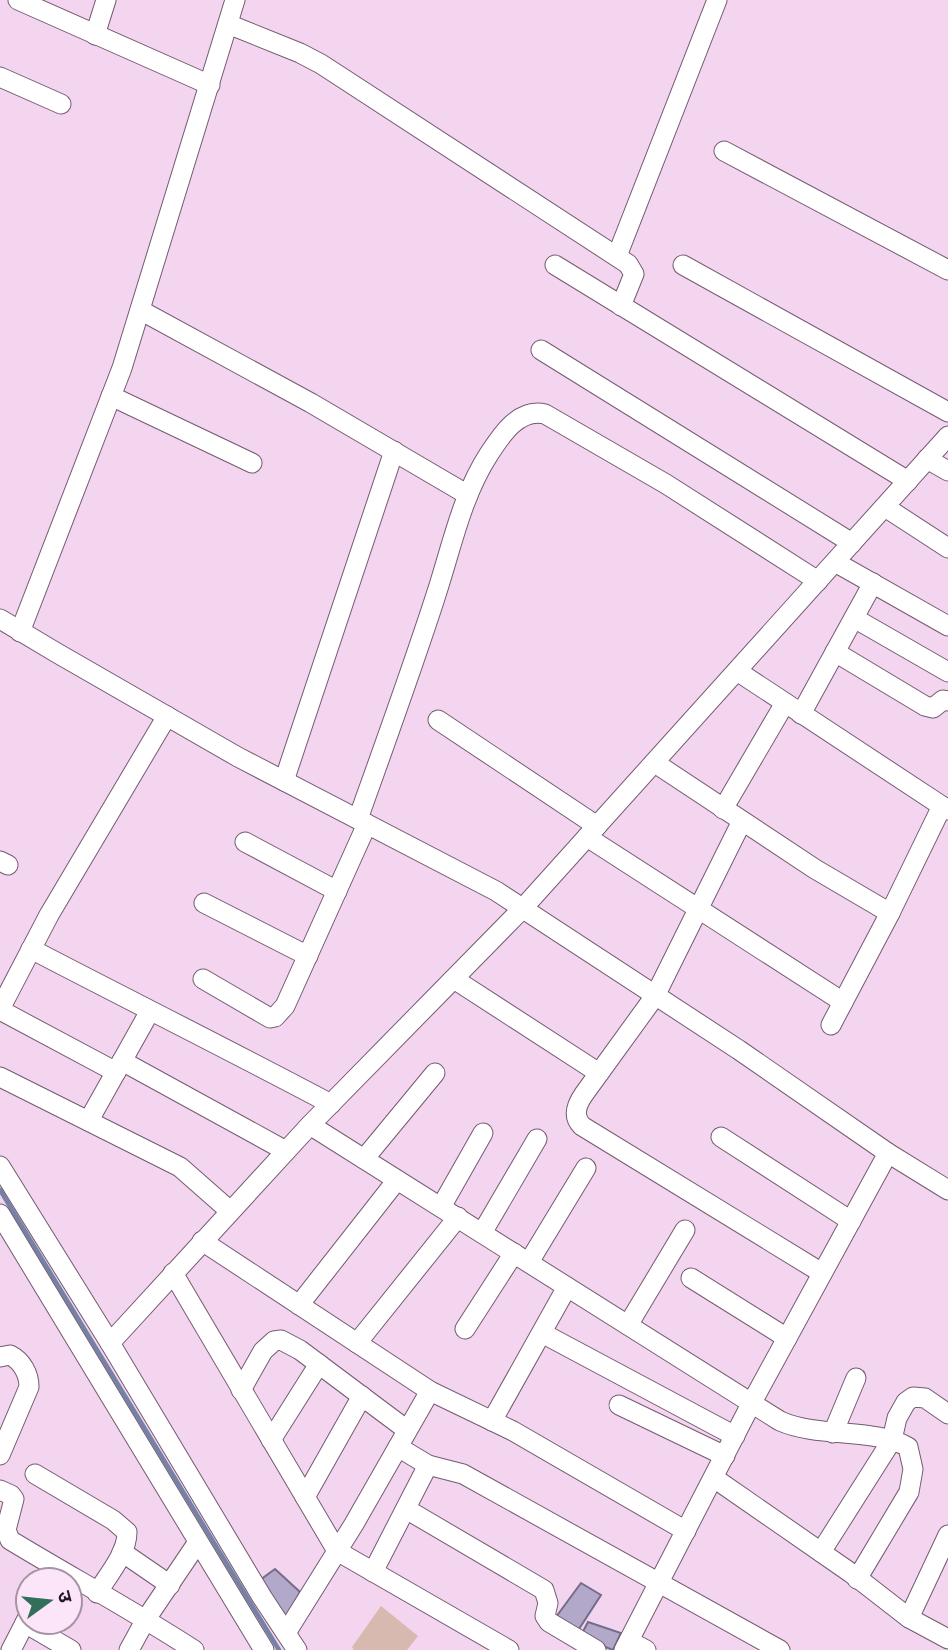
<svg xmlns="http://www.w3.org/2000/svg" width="948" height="1650" font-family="Commissioner,'Noto Sans Devanagari',sans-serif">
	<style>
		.green { fill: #d8b9b0 }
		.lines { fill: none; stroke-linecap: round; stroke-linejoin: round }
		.stream { stroke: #7482a5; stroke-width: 4.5 }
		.building { fill: #b2a8c9; stroke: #756c8a; stroke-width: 2 }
		.minor-casing { stroke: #745a70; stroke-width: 21 }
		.minor { stroke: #fff; stroke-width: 19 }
	</style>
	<rect width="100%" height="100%" fill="#f4d5ef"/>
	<!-- green -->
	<path class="green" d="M381 1606 418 1636 407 1650H354L352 1647Z"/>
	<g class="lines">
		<!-- stream -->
		<path class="stream" d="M0 1190 279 1650"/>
	</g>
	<!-- building -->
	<g class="building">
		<path d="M275 1569 300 1592 286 1618 260 1580Z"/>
		<path d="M581 1583 601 1595 577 1632 556 1617Z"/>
		<path d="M588 1622 621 1633 613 1650 580 1637Z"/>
	</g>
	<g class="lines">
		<defs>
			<g id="minor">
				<path d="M18 0 210 85"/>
				<path d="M228 24 300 53 321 64 628 264 634 274 621 306"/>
				<path d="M95 35 106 0"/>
				<path d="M0 77 61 104"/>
				<path d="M724 151 948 270"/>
				<path d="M617 256 717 0"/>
				<path d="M555 265 908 481"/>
				<path d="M683 265 948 412"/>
				<path d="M140 310 311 403 468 495"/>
				<path d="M541 350 852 543"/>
				<path d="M111 396 252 463"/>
				<path d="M927 459 948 471"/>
				<path d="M885 507 948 548"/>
				<path d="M835 562 948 626"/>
				<path d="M854 618 948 672"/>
				<path d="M0 619 57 653 238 757 496 891 739 1050 888 1153 948 1190"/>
				<path d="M20 632 122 368 235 0"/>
				<path d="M835 652 925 706 933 708 943 700 948 701"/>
				<path d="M737 671 948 810"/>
				<path d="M801 714 873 583"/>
				<path d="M438 720 597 826"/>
				<path d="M655 763 815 869 890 913"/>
				<path d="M284 781 394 451"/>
				<path d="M723 809 785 703"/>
				<path d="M358 819C384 746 411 672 435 598 451 550 461 497 489 454 502 434 519 408 545 414L666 484 818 581"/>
				<path d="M742 821 655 996 584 1094C577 1104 572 1116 582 1126L822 1273"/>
				<path d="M587 837 843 1002"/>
				<path d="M245 842 337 891"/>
				<path d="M0 861 8 865"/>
				<path d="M204 903 308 956"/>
				<path d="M31 949C131 1001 231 1051 331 1104"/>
				<path d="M203 979 270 1018 275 1017 285 1006 367 824"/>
				<path d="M454 979 599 1073"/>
				<path d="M0 1009 49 915 167 716"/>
				<path d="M0 1010 116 1072"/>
				<path d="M831 1025 890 913 942 806"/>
				<path d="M122 1061 286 1151"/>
				<path d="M0 1077 180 1167 230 1211"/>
				<path d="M89 1120 150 1011"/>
				<path d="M310 1125 780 1421C818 1438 877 1428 908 1447L913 1469 909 1492 857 1579"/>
				<path d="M721 1137 851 1221"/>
				<path d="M364 1159 435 1073"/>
				<path d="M0 1166 110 1343 262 1597 297 1650"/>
				<path d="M441 1207 483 1133"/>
				<path d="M0 1214 264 1650"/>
				<path d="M482 1233 537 1139"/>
				<path d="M202 1241 430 1391 513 1431 686 1531"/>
				<path d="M529 1262 586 1168"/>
				<path d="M173 1273 337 1551 509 1650"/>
				<path d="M691 1278 787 1338"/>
				<path d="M299 1305 397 1180"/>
				<path d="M628 1325 685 1230"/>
				<path d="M465 1329 514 1253"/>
				<path d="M542 1333 735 1436"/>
				<path d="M110 1343 310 1125 523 908 948 436"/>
				<path d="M357 1343 458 1217"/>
				<path d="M0 1357 10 1355C22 1361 29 1374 29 1387L0 1455"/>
				<path d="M241 1390 263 1351 274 1341 281 1340 300 1350 407 1430"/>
				<path d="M619 1405 725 1456"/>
				<path d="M492 1421 567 1287"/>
				<path d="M833 1433 856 1378"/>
				<path d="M271 1440 319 1364"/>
				<path d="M398 1447 428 1465 463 1474 780 1650"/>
				<path d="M35 1474 113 1520 127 1532C127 1554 108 1575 97 1593"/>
				<path d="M714 1478 851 1573 909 1618 948 1639"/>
				<path d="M0 1490 11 1495 14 1499 6 1530 10 1540C71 1577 134 1611 194 1650"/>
				<path d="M305 1497 362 1396"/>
				<path d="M406 1509 544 1590 548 1603 545 1616 549 1622 596 1650"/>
				<path d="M122 1552 170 1585"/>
				<path d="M821 1552 892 1440 897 1418 906 1402 913 1397 925 1398 948 1414"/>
				<path d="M373 1572 428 1465"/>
				<path d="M909 1618 948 1535"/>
				<path d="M25 1623 71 1650"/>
				<path d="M286 1633 354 1524 430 1391"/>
				<path d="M629 1641 646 1650"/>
				<path d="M11 1650 28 1617"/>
				<path d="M129 1650 146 1619 198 1542"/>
				<path d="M624 1650 751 1404 888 1153"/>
			</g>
		</defs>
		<!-- minor casing -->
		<use href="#minor" class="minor-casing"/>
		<!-- minor -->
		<use href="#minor" class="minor"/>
	</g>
	<!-- north arrow -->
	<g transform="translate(49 1601) rotate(75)"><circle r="33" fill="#fde5f9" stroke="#a693a3" stroke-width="2"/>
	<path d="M0-5L12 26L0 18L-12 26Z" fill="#316f5b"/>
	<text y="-10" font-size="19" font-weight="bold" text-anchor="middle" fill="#241923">उ</text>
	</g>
</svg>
